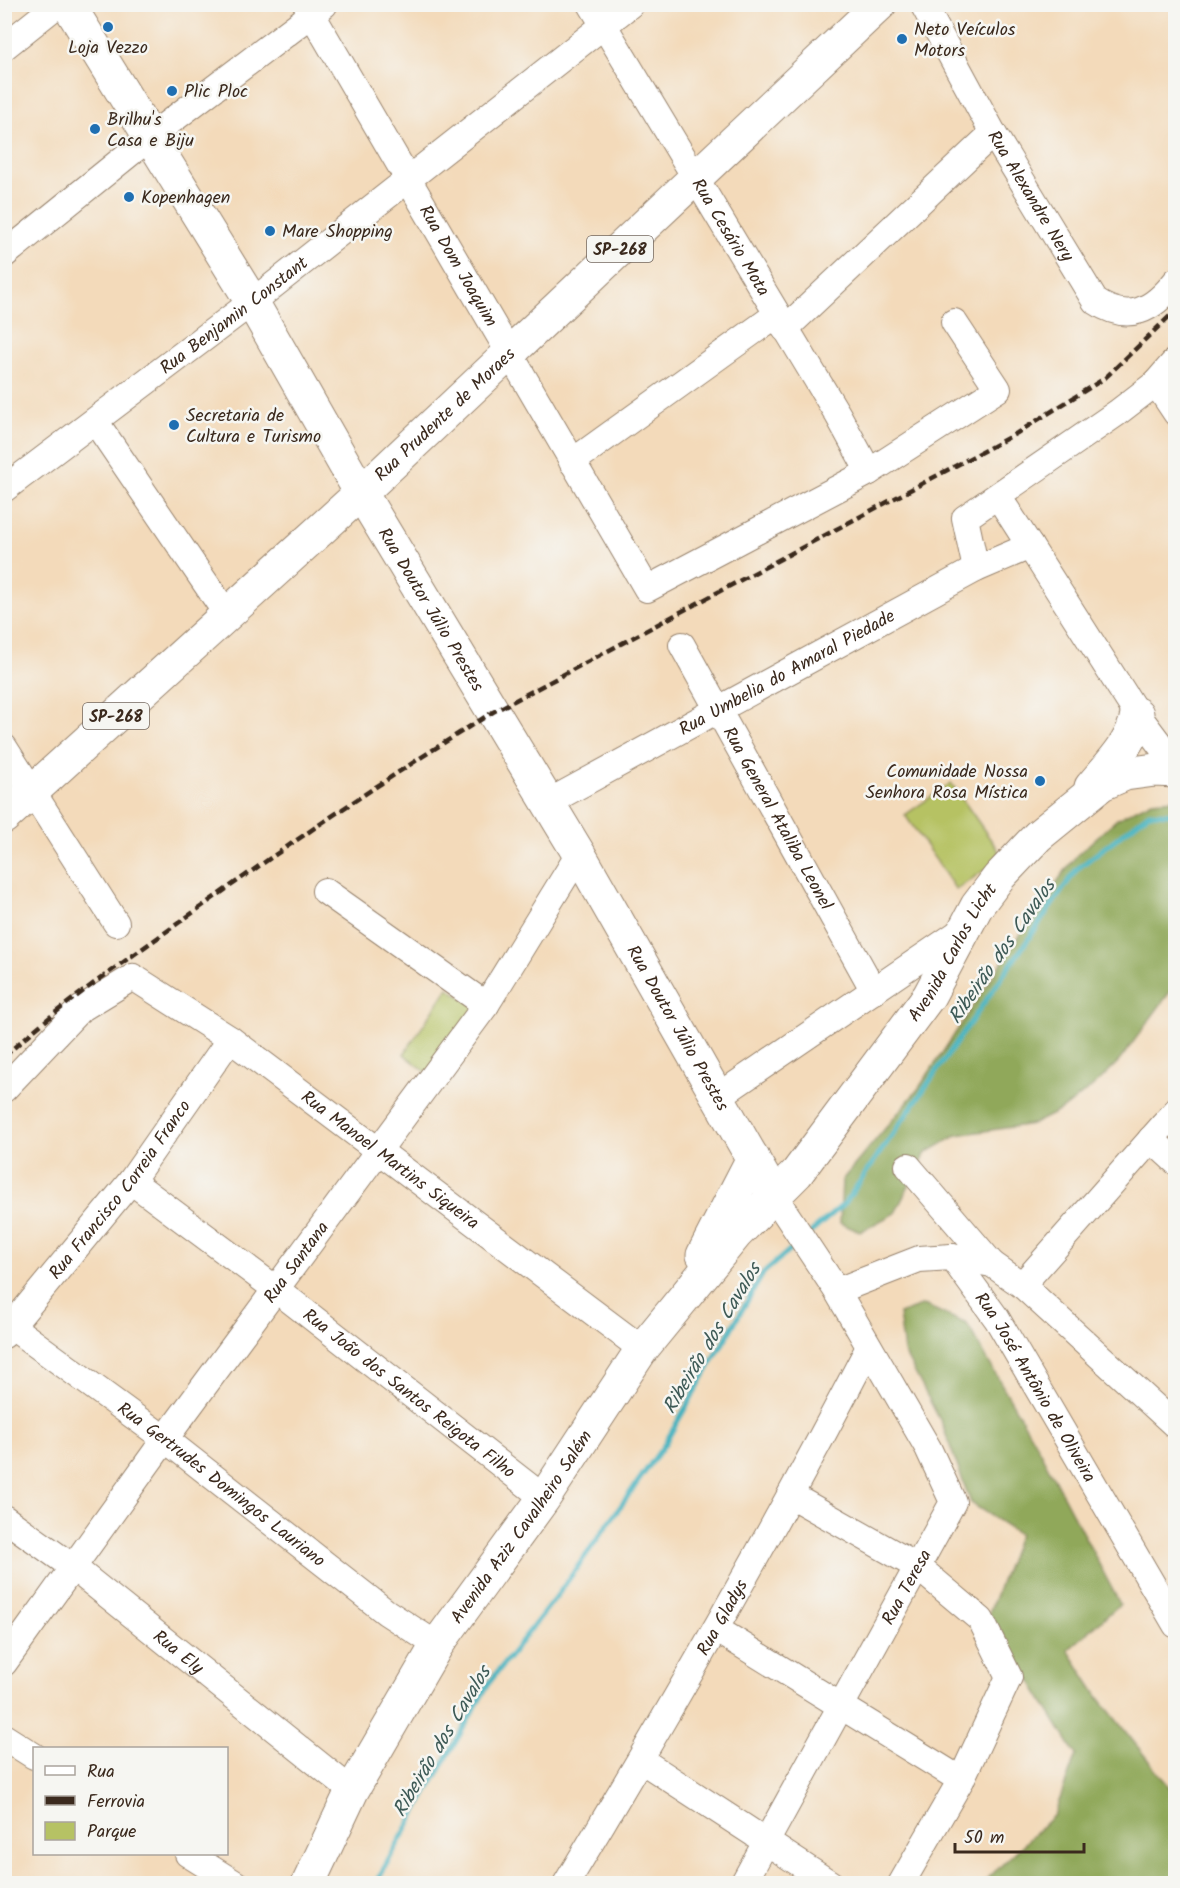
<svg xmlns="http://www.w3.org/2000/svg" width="1180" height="1888" font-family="Kalam,sans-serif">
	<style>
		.green { fill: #b6c264; stroke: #787641; stroke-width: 1.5 }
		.forest { fill: #90a85a; stroke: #66693c; stroke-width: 1.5 }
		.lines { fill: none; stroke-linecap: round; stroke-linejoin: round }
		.stream { stroke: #44b2bf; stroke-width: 5 }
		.minor-casing { stroke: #97826c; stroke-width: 28 }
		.major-casing { stroke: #97826c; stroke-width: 35 }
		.minor { stroke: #fff; stroke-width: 26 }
		.major { stroke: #fff; stroke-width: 33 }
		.rail { stroke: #3b2a1e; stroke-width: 4.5; stroke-dasharray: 9 4.5; stroke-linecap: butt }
		.poi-dot { fill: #1f6fb2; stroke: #f6f6f2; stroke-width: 2 }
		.labels { text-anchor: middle; stroke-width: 5; stroke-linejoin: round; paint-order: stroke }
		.shield { fill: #f6f6f2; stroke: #73675e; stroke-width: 1.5 }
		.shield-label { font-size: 16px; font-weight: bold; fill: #3b2a1e }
		.poi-label { font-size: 18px; fill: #3b2a1e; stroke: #f6f6f2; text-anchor: start }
		.street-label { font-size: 18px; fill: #3b2a1e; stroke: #f6f6f2 }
		.water-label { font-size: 20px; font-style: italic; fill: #3e5a56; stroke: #f6f6f2 }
	</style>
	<rect width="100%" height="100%" fill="#f6f6f2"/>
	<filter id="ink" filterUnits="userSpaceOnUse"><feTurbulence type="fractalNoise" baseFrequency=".0167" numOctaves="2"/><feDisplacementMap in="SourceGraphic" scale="12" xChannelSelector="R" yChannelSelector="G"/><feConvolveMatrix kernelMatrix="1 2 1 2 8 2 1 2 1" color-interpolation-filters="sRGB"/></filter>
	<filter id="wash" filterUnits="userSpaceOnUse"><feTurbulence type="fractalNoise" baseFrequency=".008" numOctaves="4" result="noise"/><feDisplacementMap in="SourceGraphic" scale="24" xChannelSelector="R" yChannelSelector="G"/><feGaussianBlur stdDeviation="1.35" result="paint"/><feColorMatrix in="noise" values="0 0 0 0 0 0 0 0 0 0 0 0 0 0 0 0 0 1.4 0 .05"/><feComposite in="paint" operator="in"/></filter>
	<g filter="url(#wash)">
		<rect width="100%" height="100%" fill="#f3daba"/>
		<!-- green -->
		<g class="green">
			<path d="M951 783 1003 857 956 890 905 815Z"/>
			<path d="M448 988 479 1008 431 1076 404 1054Z"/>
		</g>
		<!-- forest -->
		<g class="forest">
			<path d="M1175 799V985L1120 1060 1096 1084 1063 1109 1033 1124 957 1135 926 1153 895 1213 860 1232 840 1223 842 1180 919 1088 1038 908 1076 856 1117 819 1152 801Z"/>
			<path d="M924 1305 967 1324 1036 1444 1120 1604 1068 1650 1099 1698 1175 1794V1883H983L1054 1815 1076 1755 989 1613 1019 1534 971 1503 942 1424 904 1352 899 1314Z"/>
		</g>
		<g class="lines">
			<!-- stream -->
			<g class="stream">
				<path d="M809 1234 845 1203 1077 869 1149 813 1176 814"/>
				<path d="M375 1884 489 1683 559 1593 664 1445 764 1272 797 1244"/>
			</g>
		</g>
	</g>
	<g filter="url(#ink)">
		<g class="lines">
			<defs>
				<g id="minor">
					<path id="s1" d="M306 4 647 589 869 472 998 389 954 322"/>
					<path id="s2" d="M591 4 838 415 869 472"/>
					<path id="s3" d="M923 4 993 133 1095 301C1129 324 1153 310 1176 281"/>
					<path d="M4 47 58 4"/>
					<path d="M4 255 150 137 324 5"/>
					<path d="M785 329 993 133"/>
					<path d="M1156 383 1176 413"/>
					<path d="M95 421 228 616"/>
					<path d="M572 462 776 315"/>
					<path id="s4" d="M4 489 252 302 631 4"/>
					<path d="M998 496 1137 714 1176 766"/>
					<path d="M976 569 965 518 1117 413 1156 383 1176 360"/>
					<path id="s5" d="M682 645 874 991"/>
					<path d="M4 747 116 923"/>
					<path id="s6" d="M547 803 976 569 1030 546"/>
					<path d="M325 891 486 1005"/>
					<path id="s7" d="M4 1089 79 1010 133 977 230 1039 642 1349"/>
					<path d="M719 1096 964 929"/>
					<path d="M1151 1139 1176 1162"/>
					<path d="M908 1166 992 1264"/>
					<path id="s8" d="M131 1181 277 1290 544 1498"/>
					<path d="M952 1257 992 1264 1022 1285 1176 1426"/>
					<path d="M1022 1285 1176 1111"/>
					<path id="s9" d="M837 1291 919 1259 952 1257 997 1319 1176 1625"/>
					<path id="s10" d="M4 1321 165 1439 386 1612 437 1645"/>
					<path id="s11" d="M4 1335 131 1181 230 1039"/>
					<path d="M792 1496 918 1567 981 1620 1009 1677 961 1780 901 1884"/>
					<path id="s12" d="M4 1518 74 1568 352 1791"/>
					<path d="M716 1629 961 1780"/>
					<path id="s13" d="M4 1663 165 1439 486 1005 579 854"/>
					<path d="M4 1737 34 1756"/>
					<path d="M641 1760 831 1884"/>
					<path d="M188 1854 236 1884"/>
					<path id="s14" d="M566 1884C672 1708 774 1530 869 1347"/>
					<path id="s15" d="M743 1884 953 1502 928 1448 837 1291 774 1196"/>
				</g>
				<g id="major">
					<path id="s16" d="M68 4 252 302 361 493 579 854 774 1196"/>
					<path d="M1091 787C1110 764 1133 743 1137 714"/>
					<path id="s17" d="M4 817 361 493 880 4"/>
					<path d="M703 1255 753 1158"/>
					<path id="s18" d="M308 1884 352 1791 437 1645 544 1498 642 1349 736 1234 797 1173 929 996 977 906 999 877 1038 836 1102 784 1125 774 1155 770 1176 771"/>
				</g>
			</defs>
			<!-- minor casing -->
			<use href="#minor" class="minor-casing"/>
			<!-- major casing -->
			<use href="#major" class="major-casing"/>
			<!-- minor -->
			<use href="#minor" class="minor"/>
			<!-- major -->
			<use href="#major" class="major"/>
			<!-- rail -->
			<path class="rail" d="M4 1057C58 1006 117 967 177 924 280 850 385 779 493 712L1017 433 1105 378 1176 310"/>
		</g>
	</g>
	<!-- markers -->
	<g class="poi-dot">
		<circle cx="108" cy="27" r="6"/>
		<circle cx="902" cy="39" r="6"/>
		<circle cx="172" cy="91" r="6"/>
		<circle cx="95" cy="129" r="6"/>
		<circle cx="129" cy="197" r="6"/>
		<circle cx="270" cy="231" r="6"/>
		<circle cx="174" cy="425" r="6"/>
		<circle cx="1040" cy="781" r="6"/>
	</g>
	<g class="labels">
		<!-- shield labels -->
		<g class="shield">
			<rect x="587" y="236" width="66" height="26" rx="4.5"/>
			<rect x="83" y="703" width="66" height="26" rx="4.5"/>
		</g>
		<g class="shield-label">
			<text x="620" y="255">SP-268</text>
			<text x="116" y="722">SP-268</text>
		</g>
		<!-- poi labels -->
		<g class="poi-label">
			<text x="914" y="35">Neto Veículos<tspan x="914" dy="21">Motors</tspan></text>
			<text x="108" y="53" text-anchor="middle">Loja Vezzo</text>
			<text x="184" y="97">Plic Ploc</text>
			<text x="107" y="125">Brilhu's<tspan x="107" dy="21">Casa e Biju</tspan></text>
			<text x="141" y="203">Kopenhagen</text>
			<text x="282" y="237">Mare Shopping</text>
			<text x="186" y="421">Secretaria de<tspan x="186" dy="21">Cultura e Turismo</tspan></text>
			<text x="1028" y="777" text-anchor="end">Comunidade Nossa<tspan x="1028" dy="21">Senhora Rosa Mística</tspan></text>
		</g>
		<!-- street labels -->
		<g class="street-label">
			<text dy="6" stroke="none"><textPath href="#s3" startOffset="220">Rua Alexandre Nery</textPath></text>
			<text dy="6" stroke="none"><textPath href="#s2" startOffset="272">Rua Cesário Mota</textPath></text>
			<text dy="6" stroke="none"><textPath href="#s1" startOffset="303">Rua Dom Joaquim</textPath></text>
			<text dy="6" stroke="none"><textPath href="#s4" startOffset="288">Rua Benjamin Constant</textPath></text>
			<text dy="6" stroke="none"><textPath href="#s17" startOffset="597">Rua Prudente de Moraes</textPath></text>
			<text dy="6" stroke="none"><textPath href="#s16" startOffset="706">Rua Doutor Júlio Prestes</textPath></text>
			<text dy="6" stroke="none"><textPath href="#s6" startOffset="273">Rua Umbelia do Amaral Piedade</textPath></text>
			<text dy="6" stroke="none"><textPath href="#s5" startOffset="198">Rua General Ataliba Leonel</textPath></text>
			<text dy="6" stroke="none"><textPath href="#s18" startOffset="1137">Avenida Carlos Licht</textPath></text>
			<text dy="6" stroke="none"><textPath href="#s16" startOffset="1192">Rua Doutor Júlio Prestes</textPath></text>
			<text dy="6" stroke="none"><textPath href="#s7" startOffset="488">Rua Manoel Martins Siqueira</textPath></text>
			<text dy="6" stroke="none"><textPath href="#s11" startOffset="186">Rua Francisco Correia Franco</textPath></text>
			<text dy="6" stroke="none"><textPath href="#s13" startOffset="496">Rua Santana</textPath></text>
			<text dy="6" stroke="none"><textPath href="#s9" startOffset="276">Rua José Antônio de Oliveira</textPath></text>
			<text dy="6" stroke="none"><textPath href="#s8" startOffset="350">Rua João dos Santos Reigota Filho</textPath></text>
			<text dy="6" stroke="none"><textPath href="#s10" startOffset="272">Rua Gertrudes Domingos Lauriano</textPath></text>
			<text dy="6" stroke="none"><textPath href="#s18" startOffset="417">Avenida Aziz Cavalheiro Salém</textPath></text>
			<text dy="6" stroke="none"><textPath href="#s15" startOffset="339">Rua Teresa</textPath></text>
			<text dy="6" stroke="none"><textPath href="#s14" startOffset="309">Rua Gladys</textPath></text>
			<text dy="6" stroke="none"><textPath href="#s12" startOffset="220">Rua Ely</textPath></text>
		</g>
		<!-- water labels -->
		<g class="water-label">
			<text transform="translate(1001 951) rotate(-55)" y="7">Ribeirão dos Cavalos</text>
			<text transform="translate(711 1338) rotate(-59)" y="7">Ribeirão dos Cavalos</text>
			<text transform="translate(441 1741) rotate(-59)" y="7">Ribeirão dos Cavalos</text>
		</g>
	</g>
	<!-- margin -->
	<rect width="1180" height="1888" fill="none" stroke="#f6f6f2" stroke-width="24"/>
	<!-- legend -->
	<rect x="33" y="1747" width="195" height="108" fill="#f6f6f2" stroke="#aba49d" stroke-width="1.5"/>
	<rect x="45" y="1766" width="30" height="9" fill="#ffffff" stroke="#aba49d" stroke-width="1.5"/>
	<text x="87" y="1777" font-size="18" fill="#3b2a1e">Rua</text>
	<rect x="45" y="1796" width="30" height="9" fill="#3b2a1e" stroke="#aba49d" stroke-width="1.5"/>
	<text x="87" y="1807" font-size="18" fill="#3b2a1e">Ferrovia</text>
	<rect x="45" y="1822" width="30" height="18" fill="#b6c264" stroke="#aba49d" stroke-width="1.5"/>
	<text x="87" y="1837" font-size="18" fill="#3b2a1e">Parque</text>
	<!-- scale -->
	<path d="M955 1843v9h129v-9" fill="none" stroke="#3b2a1e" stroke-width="3"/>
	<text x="964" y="1843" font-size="18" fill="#3b2a1e" stroke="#f6f6f2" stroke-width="4.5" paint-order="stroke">50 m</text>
</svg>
